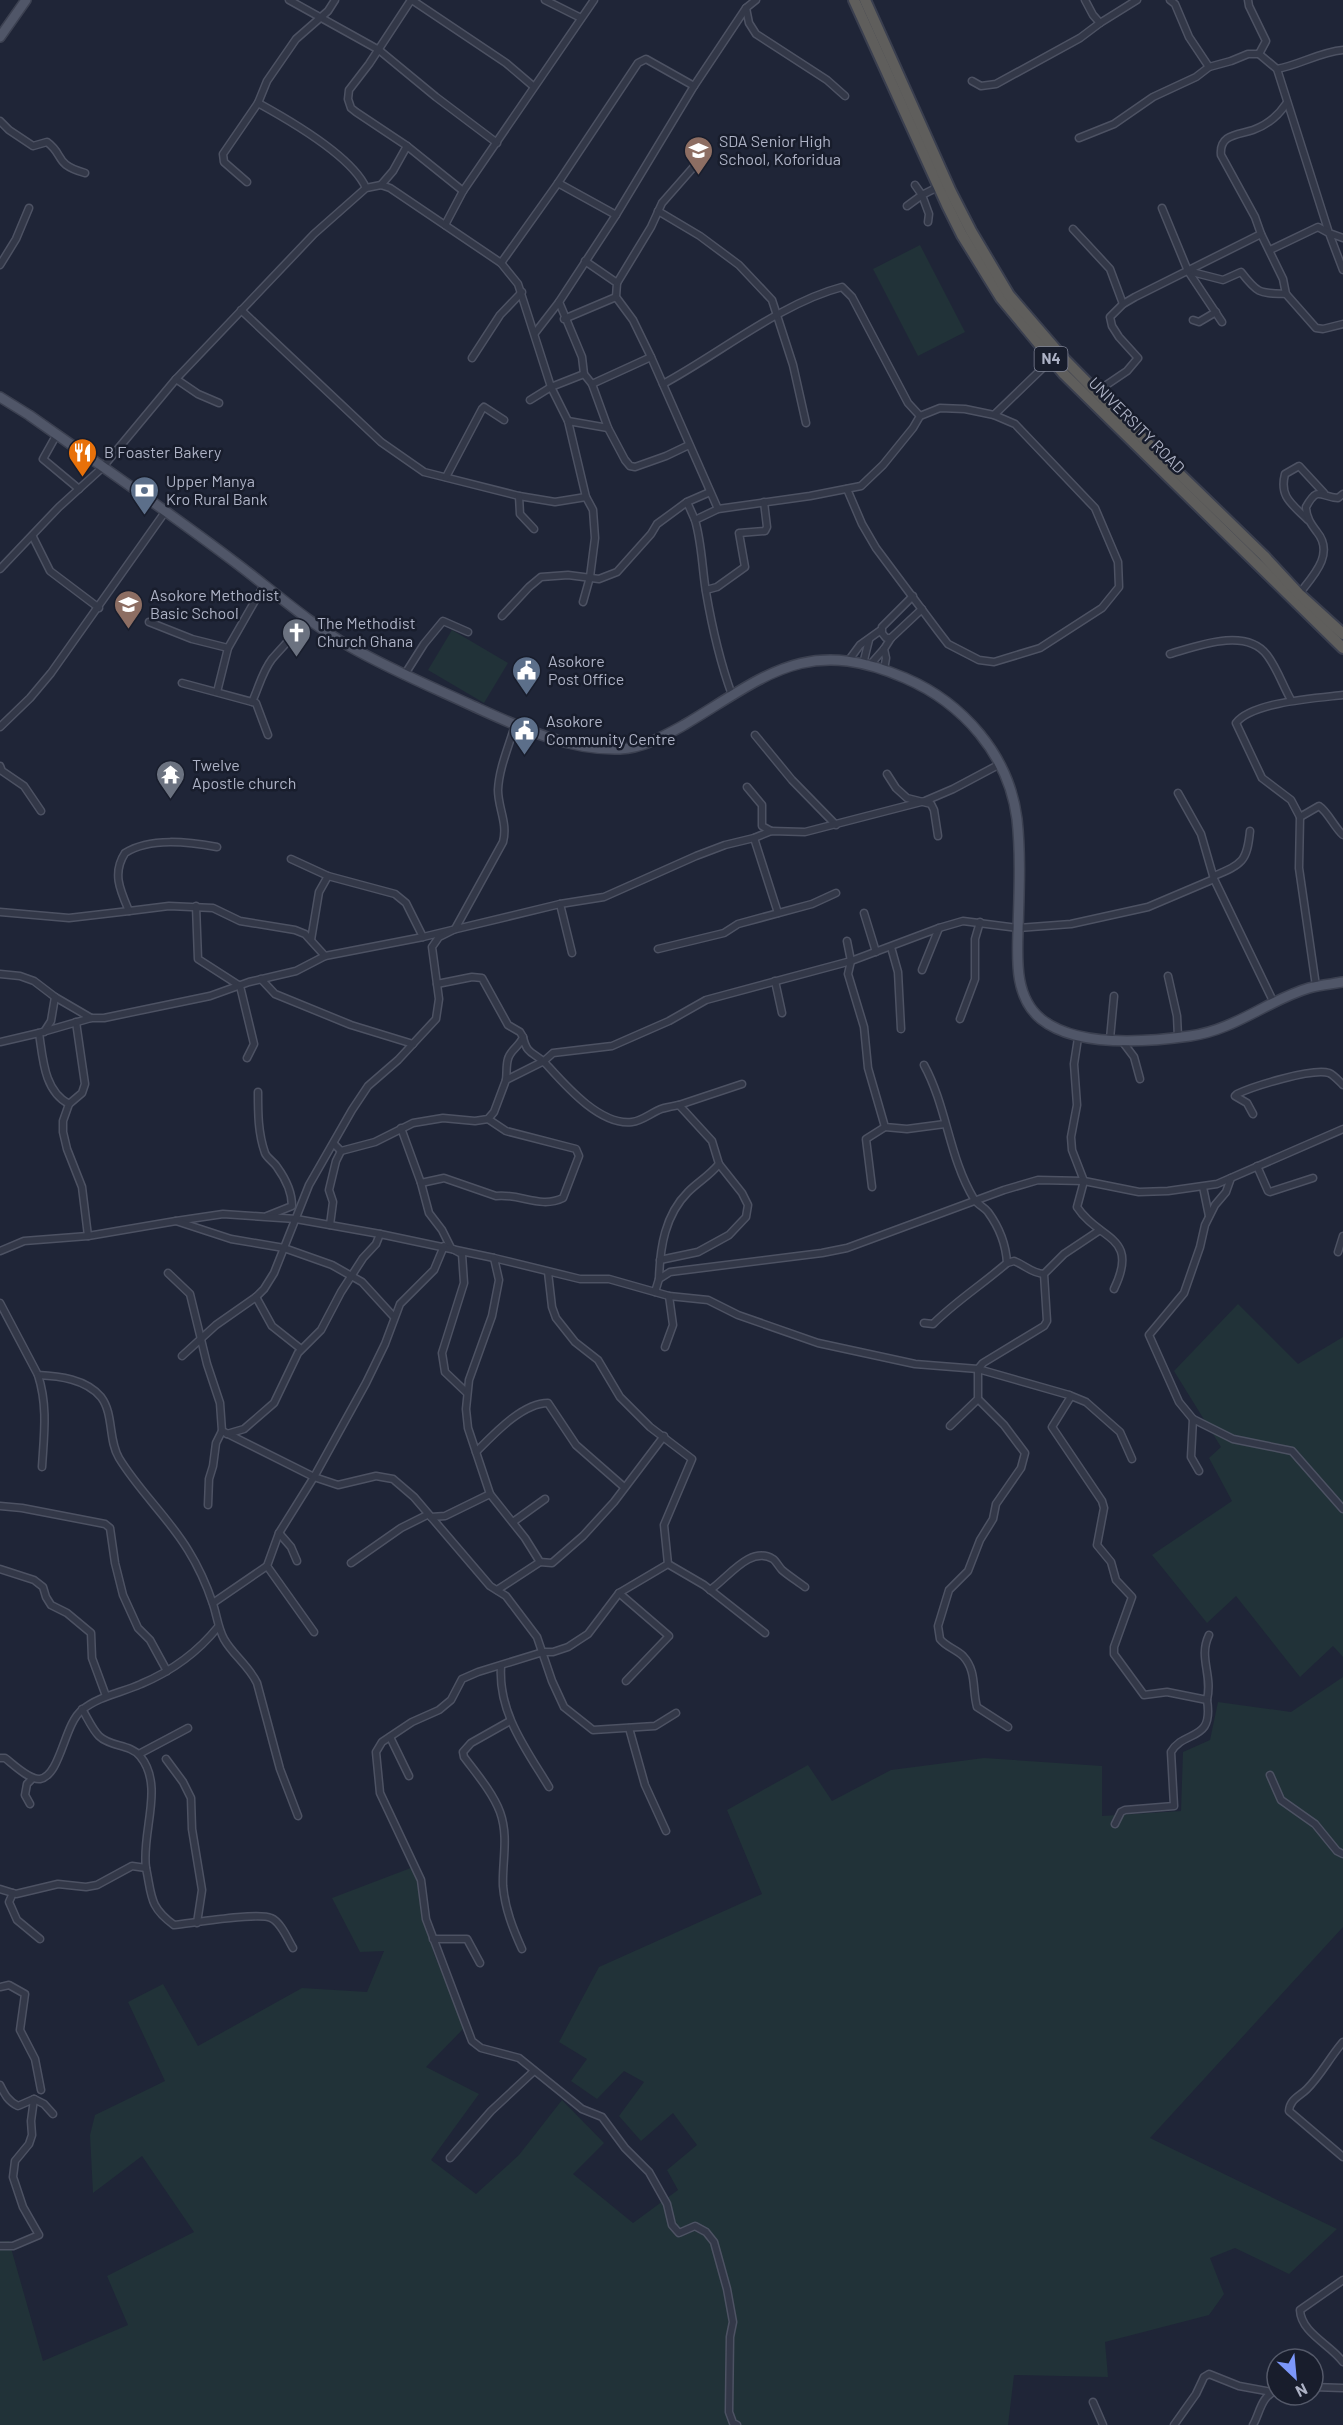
<svg xmlns="http://www.w3.org/2000/svg" width="1343" height="2425" font-family="Barlow,sans-serif">
	<style>
		.green { fill: #213238 }
		.lines { fill: none; stroke-linecap: round; stroke-linejoin: round }
		.minor-casing { stroke: #4d5263; stroke-width: 9 }
		.primary-casing { stroke: #3c4151; stroke-width: 12 }
		.trunk-casing { stroke: #3a3f4f; stroke-width: 14 }
		.minor { stroke: #333848; stroke-width: 6 }
		.primary { stroke: #505668; stroke-width: 9 }
		.trunk { stroke: #5f5e5c; stroke-width: 10 }
		.labels { text-anchor: middle; stroke-width: 5; stroke-linejoin: round; paint-order: stroke }
		.shield { fill: #181d2c; stroke: #808597; stroke-width: 1.5 }
		.shield-label { font-size: 15px; font-weight: bold; fill: #adb2c5 }
		.poi-label { font-size: 16px; fill: #adb2c5; stroke: #181d2c; text-anchor: start }
		.street-label { font-size: 16px; fill: #adb2c5; stroke: #181d2c }
	</style>
	<rect width="100%" height="100%" fill="#1f2537"/>
	<!-- green -->
	<g class="green">
		<path d="M920 245 965 332 918 356 873 269Z"/>
		<path d="M452 630 508 663 484 703 428 670Z"/>
		<path d="M1238 1304 1298 1364 1343 1337V1657L1333 1646 1300 1677 1236 1596 1207 1623 1152 1555 1232 1501 1209 1458 1221 1447 1174 1371Z"/>
		<path d="M1343 1677V1927L1150 2138 1337 2229 1289 2274 1235 2248 1210 2258 1224 2294 1209 2315 1105 2342 1108 2377 1014 2375 1008 2425H0V2242L9 2241 43 2361 128 2325 107 2276 194 2232 142 2156 93 2193 90 2135 95 2115 165 2081 128 2002 163 1984 198 2046 302 1988 367 1992 384 1951 360 1952 332 1898 416 1866 425 1915 434 1954 465 2027 426 2067 479 2094 431 2160 476 2194 519 2155 562 2100 604 2143 573 2174 633 2223 678 2190 667 2170 697 2145 673 2113 641 2141 619 2116 644 2082 624 2071 597 2099 571 2081 587 2059 559 2042 599 1967 762 1894 727 1810 808 1765 832 1801 891 1770 984 1758 1102 1766V1816L1181 1811 1183 1752 1210 1740 1218 1702 1291 1712Z"/>
	</g>
	<g class="lines">
		<defs>
			<g id="minor">
				<path d="M289 0 379 50 436 97 497 143"/>
				<path d="M411 0 369 64 349 90 348 99 351 108 356 112 407 146 463 191"/>
				<path d="M412 0 506 63 533 86"/>
				<path d="M545 0 581 18"/>
				<path d="M1085 0 1093 15 1100 23 1137 0"/>
				<path d="M1170 0 1175 4 1189 37 1209 67"/>
				<path d="M1248 0 1249 6 1266 41 1259 54"/>
				<path d="M746 8 749 23 756 34 827 80 845 96"/>
				<path d="M1277 69C1299 65 1320 52 1343 50"/>
				<path d="M972 81 981 86 996 84 1080 38 1100 23"/>
				<path d="M258 103C289 120 352 156 366 188"/>
				<path d="M0 121 9 130 33 146 47 142C65 155 53 164 85 173"/>
				<path d="M1079 138 1114 124 1153 97 1196 77 1209 67 1231 61 1248 54H1259L1277 69 1329 233 1343 238"/>
				<path d="M247 182 224 162 223 154 258 103 267 81 296 39 328 11 335 0"/>
				<path d="M558 183 616 215"/>
				<path d="M381 185 393 171 407 146"/>
				<path d="M907 206 922 195 915 185"/>
				<path d="M1162 208 1188 271 1222 322"/>
				<path d="M658 211 700 236 739 265 772 300 793 365 806 423"/>
				<path d="M928 222 929 214 922 195 938 187"/>
				<path d="M445 225 463 191 594 0"/>
				<path d="M1073 229 1110 269 1123 304"/>
				<path d="M1261 234 1283 279 1286 294"/>
				<path d="M1270 250 1318 227 1329 233 1343 270"/>
				<path d="M585 261 617 283 616 297 633 320 651 357 718 509"/>
				<path d="M501 263 558 183 638 63 646 59 694 86"/>
				<path d="M0 265 16 239 29 208"/>
				<path d="M1188 271 1223 280 1241 272C1258 294 1259 293 1286 294L1316 328 1323 329 1343 324"/>
				<path d="M617 283 651 227 662 203 705 154"/>
				<path d="M559 302 582 357 584 374 592 384 608 428 625 460 630 466 635 467 666 456 689 445"/>
				<path d="M241 310 381 442 424 472 519 496 555 502 586 497"/>
				<path d="M564 319 616 297"/>
				<path d="M1193 320 1199 322 1216 312"/>
				<path d="M535 333 559 302 616 215 694 86 746 8 756 0"/>
				<path d="M472 358 500 315 522 292"/>
				<path d="M176 379 198 394 219 403"/>
				<path d="M592 384 651 357"/>
				<path d="M663 384C719 354 781 303 842 287L852 297 908 403 920 416 913 428 883 465 861 486 810 496 718 509 695 520C702 544 702 568 706 592 712 627 720 662 732 695"/>
				<path d="M1096 392 1127 371 1138 358 1119 337 1112 326 1110 317 1123 304 1135 297 1261 234 1255 217 1221 155C1219 134 1238 135 1253 130 1267 125 1278 116 1286 104"/>
				<path d="M530 400 551 387 584 374"/>
				<path d="M994 415 1052 359"/>
				<path d="M568 421 608 428"/>
				<path d="M57 434 43 459 79 489"/>
				<path d="M446 477 482 409 484 407 504 420"/>
				<path d="M847 489 862 524 876 548 938 631 948 644 979 660 994 662 1040 648 1102 608 1119 587 1118 562 1095 508 1015 424 994 415 965 409 940 408 920 416"/>
				<path d="M519 496 520 514 534 529"/>
				<path d="M687 502 695 520"/>
				<path d="M1308 520C1292 504 1279 497 1285 474L1299 466 1324 493"/>
				<path d="M33 537 50 571 99 608"/>
				<path d="M0 569 59 507 102 468 176 379 314 234 366 188 381 185 390 188 501 263 518 284 551 387 568 421 586 497 593 510 595 538 590 577 583 602"/>
				<path d="M706 590 717 587 745 567 739 533 765 531 767 527 764 502"/>
				<path d="M1299 594C1313 576 1335 554 1317 532 1311 524 1306 517 1306 507 1318 485 1320 497 1338 498L1343 494"/>
				<path d="M913 596 882 627V633L886 638H891L922 609"/>
				<path d="M502 616 529 587 541 577 568 575 599 579 617 572 651 534 657 524 687 502 710 492"/>
				<path d="M149 622 192 639 228 648"/>
				<path d="M1170 654C1197 646 1246 627 1267 655 1277 668 1283 686 1291 700"/>
				<path d="M849 660 860 645 881 630"/>
				<path d="M863 664 869 640"/>
				<path d="M869 666 884 649 891 638"/>
				<path d="M884 670 886 658 884 649"/>
				<path d="M405 674 424 644 443 621 468 632"/>
				<path d="M182 683 256 703 268 735"/>
				<path d="M217 692 228 648 264 585"/>
				<path d="M252 702C259 687 262 672 272 659 284 645 296 634 306 618"/>
				<path d="M0 727 30 698 51 673 165 512"/>
				<path d="M755 735 792 780 836 825"/>
				<path d="M0 766 2 771 24 786 41 811"/>
				<path d="M887 774 896 788 907 798 931 804 934 810 938 836"/>
				<path d="M747 787 762 805V826L771 831"/>
				<path d="M1178 793 1201 834 1214 879 1274 1003"/>
				<path d="M1300 817 1319 806C1328 812 1334 827 1343 835"/>
				<path d="M754 838 778 913"/>
				<path d="M217 847C189 842 150 837 125 853 112 873 120 890 129 911L169 906 213 908 240 921 295 930 305 934 325 956"/>
				<path d="M291 859 328 876"/>
				<path d="M1214 876C1242 864 1247 862 1250 831"/>
				<path d="M560 904 572 953"/>
				<path d="M196 906 198 959 240 986 254 1044 247 1058"/>
				<path d="M0 912 69 918 129 911"/>
				<path d="M864 913 876 952"/>
				<path d="M311 940 319 892 328 876 395 894 406 903 423 937"/>
				<path d="M847 941 851 961 848 974 864 1027 868 1068 885 1127 907 1129 945 1124"/>
				<path d="M891 947 898 972 901 1029"/>
				<path d="M658 949 724 933 738 924 812 904 836 893"/>
				<path d="M922 970 939 928"/>
				<path d="M0 974 20 976 34 981 55 997 91 1018"/>
				<path d="M1168 976 1177 1016 1178 1037"/>
				<path d="M261 979 275 994 351 1025 413 1044"/>
				<path d="M775 981 782 1013"/>
				<path d="M437 984 472 977 482 978 508 1025 520 1032 523 1037C520 1046 510 1050 508 1059 506 1065 507 1073 506 1080"/>
				<path d="M1316 986 1299 868 1300 817 1291 800 1262 778 1236 723C1252 702 1317 698 1343 695"/>
				<path d="M960 1019 975 979V939L980 922"/>
				<path d="M76 1022 85 1084 82 1093 69 1104 63 1121V1132L67 1149 82 1187 88 1236"/>
				<path d="M44 1032 51 1021 55 997"/>
				<path d="M39 1033C43 1059 44 1091 69 1104"/>
				<path d="M523 1037C527 1056 535 1052 546 1064 565 1085 600 1126 632 1122 642 1121 651 1113 661 1109 667 1107 674 1106 679 1105L712 1141 719 1164 742 1193 748 1205 746 1217 729 1235 698 1252 660 1260"/>
				<path d="M1078 1038 1074 1064 1077 1105 1071 1137 1072 1150 1084 1181 1077 1207C1099 1241 1140 1235 1114 1289"/>
				<path d="M1110 1039 1114 996"/>
				<path d="M1122 1041 1134 1057 1140 1079"/>
				<path d="M0 1042 39 1033 91 1018H104L210 996 249 982 296 971 325 956 423 937 560 904 604 897 696 856 725 845 754 838 771 831 805 832 925 801 953 789 1000 764"/>
				<path d="M258 1092C258 1113 258 1133 265 1153 267 1158 274 1162 277 1167 285 1178 292 1192 292 1206L267 1216"/>
				<path d="M679 1105 742 1084"/>
				<path d="M1253 1114 1247 1103 1235 1096 1237 1094C1254 1086 1312 1068 1329 1073 1334 1075 1339 1081 1343 1085"/>
				<path d="M401 1128 421 1183 429 1213 442 1230 451 1248 462 1254 464 1283 442 1353 445 1372 466 1392"/>
				<path d="M334 1144 341 1151 375 1142 413 1123 443 1118 475 1121 488 1119 494 1112 506 1080 544 1061 553 1053 612 1046 669 1021 706 1000 851 961 939 928 963 921 1018 928 1071 924 1148 907 1214 879"/>
				<path d="M1257 1166 1268 1191 1270 1192 1313 1178"/>
				<path d="M421 1183 444 1178 496 1196C520 1193 540 1209 563 1198L579 1156 576 1149 506 1131 488 1119"/>
				<path d="M872 1187 866 1139 885 1127"/>
				<path d="M1203 1187 1209 1216"/>
				<path d="M176 1221 223 1214 296 1219 380 1234 494 1258 580 1279H609L669 1296 708 1300 738 1315 818 1343 915 1364 978 1369 1069 1395 1070 1398 1052 1427 1102 1501 1104 1508 1097 1545 1111 1562 1116 1580 1132 1597 1114 1647V1654L1144 1695 1167 1692 1207 1700C1213 1674 1198 1658 1209 1635"/>
				<path d="M330 1225 333 1202 329 1190 336 1161 341 1151"/>
				<path d="M0 1251 24 1241 88 1236 176 1221 231 1239 284 1248 332 1265 362 1282 394 1317"/>
				<path d="M1338 1252 1343 1236"/>
				<path d="M494 1258 499 1280 492 1316 469 1380 466 1409 468 1428 490 1494 525 1538 540 1562 552 1563 583 1536 614 1502 664 1436"/>
				<path d="M1007 1263 1014 1261C1025 1265 1031 1273 1044 1274"/>
				<path d="M548 1272 552 1307 556 1318 575 1342 598 1360 620 1397 650 1427 692 1459 664 1525 668 1564"/>
				<path d="M168 1273 190 1294 207 1364 220 1403 222 1431 216 1443 213 1466 209 1479 208 1505"/>
				<path d="M659 1279C660 1247 665 1215 688 1192 699 1181 708 1177 719 1164"/>
				<path d="M655 1292 659 1279 670 1272 822 1253 847 1248 1004 1190 1038 1180 1084 1181 1139 1192 1168 1191 1217 1184 1343 1129"/>
				<path d="M256 1297 272 1326 301 1349"/>
				<path d="M0 1303 38 1375C59 1376 86 1379 101 1397 114 1414 108 1440 119 1458 139 1491 168 1517 188 1550 198 1566 207 1586 213 1604 217 1616 218 1628 224 1639 233 1655 249 1666 257 1683L280 1769 298 1816"/>
				<path d="M924 1323 933 1324C956 1301 983 1284 1007 1263 1006 1245 999 1227 988 1212 984 1207 978 1205 974 1199 949 1158 947 1107 924 1065"/>
				<path d="M665 1347 673 1325 669 1296"/>
				<path d="M182 1356 216 1325 256 1297 264 1289 274 1273 309 1185 352 1110 368 1086 398 1060 436 1019 439 999 432 947 439 937 455 929 503 842C508 823 498 808 498 790 499 768 509 746 515 725"/>
				<path d="M38 1375C48 1406 44 1435 42 1467"/>
				<path d="M1069 1395 1086 1402 1120 1432 1132 1459"/>
				<path d="M978 1399 1004 1425 1025 1453 1021 1468 996 1504 993 1519 980 1540 968 1571 949 1590 938 1626 940 1639C946 1647 956 1649 963 1656 977 1671 972 1689 977 1707L1008 1727"/>
				<path d="M1193 1419 1233 1439 1292 1451 1343 1509"/>
				<path d="M950 1426 978 1399V1369L983 1363 1044 1326 1047 1321 1044 1274 1064 1254 1100 1230"/>
				<path d="M222 1431 314 1477 338 1485 376 1476 393 1479 414 1497 490 1586 506 1596 537 1637 552 1681 564 1707 593 1730 655 1726 676 1713"/>
				<path d="M227 1434 244 1429 274 1403 298 1353 321 1330 341 1292 363 1258 376 1244 380 1234"/>
				<path d="M476 1452C493 1435 522 1403 548 1403L576 1445 624 1487"/>
				<path d="M1199 1471 1191 1457 1193 1419 1179 1402 1149 1335 1184 1293 1200 1247 1205 1225 1215 1205 1226 1192 1231 1178"/>
				<path d="M0 1506 22 1508 105 1524 110 1528 115 1563 123 1595 138 1628 150 1640 167 1671"/>
				<path d="M431 1517 445 1516 490 1494"/>
				<path d="M513 1522 545 1499"/>
				<path d="M279 1533 291 1547 297 1561"/>
				<path d="M351 1563 401 1528 427 1515"/>
				<path d="M267 1566 314 1632"/>
				<path d="M0 1569 34 1580 43 1587 46 1597 51 1605 67 1613 91 1633 92 1658 106 1696"/>
				<path d="M497 1590 540 1562"/>
				<path d="M710 1590C728 1578 750 1545 773 1559 776 1561 779 1567 782 1570 789 1576 797 1581 805 1587"/>
				<path d="M619 1593 669 1636 626 1681"/>
				<path d="M213 1603 267 1566 279 1533 314 1477 366 1383 385 1344 400 1304 434 1270 444 1246"/>
				<path d="M501 1666C498 1713 526 1749 549 1787"/>
				<path d="M510 1721 471 1743 463 1752 464 1757C476 1773 493 1793 500 1812 509 1837 502 1861 503 1886 505 1909 513 1929 522 1949"/>
				<path d="M629 1728 645 1785 666 1831"/>
				<path d="M390 1737 409 1776"/>
				<path d="M139 1754 188 1728"/>
				<path d="M0 1758H5C13 1764 29 1780 40 1779 61 1775 64 1724 82 1710 99 1696 121 1693 141 1684 172 1671 197 1653 218 1627"/>
				<path d="M166 1759 183 1782 191 1798 192 1829 202 1890 197 1923"/>
				<path d="M1270 1775 1281 1800 1315 1824 1337 1851 1343 1854"/>
				<path d="M30 1804 25 1795 27 1784 33 1778"/>
				<path d="M1115 1824 1121 1812 1125 1810 1174 1806 1171 1752C1184 1729 1214 1743 1207 1700"/>
				<path d="M146 1868C152 1896 149 1907 174 1925 193 1923 258 1912 271 1918 281 1922 288 1940 293 1948"/>
				<path d="M0 1889 16 1894 58 1884 86 1887 97 1885 132 1866 146 1868C141 1832 165 1786 140 1756 130 1744 110 1747 99 1736 92 1729 87 1717 82 1709"/>
				<path d="M13 1893 9 1902 17 1920 40 1939"/>
				<path d="M433 1939H467L480 1963"/>
				<path d="M0 1987 9 1985 25 1994 20 2030 35 2059 41 2090"/>
				<path d="M1343 2042C1330 2057 1321 2075 1307 2089 1299 2097 1290 2099 1289 2111L1343 2157"/>
				<path d="M0 2085C5 2095 8 2101 18 2106L34 2099 44 2104 53 2114"/>
				<path d="M450 2158 491 2111 534 2071"/>
				<path d="M0 2246H13L39 2235 23 2207 13 2177 15 2161 29 2144 32 2135 31 2121 34 2099"/>
				<path d="M1343 2280 1300 2310C1301 2333 1331 2345 1343 2362"/>
				<path d="M1313 2387 1343 2388"/>
				<path d="M1093 2402 1103 2425"/>
				<path d="M737 2425 733 2423 729 2412 730 2337 733 2322 727 2289 714 2242 706 2232 695 2226 679 2233 672 2225 667 2204 649 2172 625 2148 602 2117 582 2109 519 2058 481 2048 472 2041 426 1919 421 1880 380 1793 376 1752 382 1742 412 1722 439 1710 451 1700 462 1679 478 1672 543 1652H553L568 1647 588 1634 619 1593 668 1564 704 1585 765 1633"/>
				<path d="M1174 2425 1196 2394 1204 2377 1209 2374 1239 2386 1272 2392"/>
				<path d="M1253 2425C1260 2413 1261 2395 1277 2391"/>
			</g>
			<g id="primary">
				<path d="M0 37 26 0"/>
				<path d="M0 397 29 415C97 463 166 510 232 560 271 589 307 622 349 646 389 669 432 687 473 706 519 727 569 751 620 749 643 748 664 736 684 725 766 676 806 635 905 678 963 703 1009 755 1017 819 1021 856 1019 895 1018 931 1017 961 1015 998 1041 1019 1077 1048 1147 1042 1190 1036 1235 1030 1268 1000 1309 988 1320 985 1332 984 1343 982"/>
			</g>
			<g id="trunk">
				<path d="M854 0 947 205 962 235 1001 298 1064 374 1343 648"/>
				<path d="M865 0 951 192 971 231 1009 295 1065 360 1123 419 1264 556 1299 594 1343 634"/>
			</g>
		</defs>
		<!-- minor casing -->
		<use href="#minor" class="minor-casing"/>
		<!-- primary casing -->
		<use href="#primary" class="primary-casing"/>
		<!-- trunk casing -->
		<use href="#trunk" class="trunk-casing"/>
		<!-- minor -->
		<use href="#minor" class="minor"/>
		<!-- primary -->
		<use href="#primary" class="primary"/>
		<!-- trunk -->
		<use href="#trunk" class="trunk"/>
	</g>
	<!-- icons -->
	<defs>
		<symbol id="school-pin" viewBox="-11 -11 22 30"><path d="M0 17L-7.5 6A9.5 9.5 0 1 1 7.5 6Z" fill="#8d6e63" stroke="#181d2c"/><path d="M0-5L7-2L0 1L-7-2ZM-4 1L0 2.5L4 1V4Q0 6-4 4Z" fill="#fff"/></symbol>
		<symbol id="restaurant-pin" viewBox="-11 -11 22 30"><path d="M0 17L-7.5 6A9.5 9.5 0 1 1 7.5 6Z" fill="#e8710a" stroke="#181d2c"/><path d="M-5-6h1v4h1v-4h1v4h1v-4h1v5L-1.5 .5V6h-2V.5L-5-1ZM5-6V6H3V1.5H1.5Q1.5-4 5-6Z" fill="#fff"/></symbol>
		<symbol id="bank-pin" viewBox="-11 -11 22 30"><path d="M0 17L-7.5 6A9.5 9.5 0 1 1 7.5 6Z" fill="#5c6f8a" stroke="#181d2c"/><path d="M-6-4H6V4H-6ZM0-2.3a2.3 2.3 0 1 0 0 4.6a2.3 2.3 0 1 0 0-4.6Z" fill="#fff"/></symbol>
		<symbol id="church-pin" viewBox="-11 -11 22 30"><path d="M0 17L-7.5 6A9.5 9.5 0 1 1 7.5 6Z" fill="#6b7280" stroke="#181d2c"/><path d="M-1.2-6h2.4v3.5h3.3v2.4h-3.3V6h-2.4V-.1h-3.3v-2.4h3.3Z" fill="#fff"/></symbol>
		<symbol id="civic-pin" viewBox="-11 -11 22 30"><path d="M0 17L-7.5 6A9.5 9.5 0 1 1 7.5 6Z" fill="#5c6f8a" stroke="#181d2c"/><path d="M-.6-6.5H3V-4.5H.6V-3L4-1V1h2V6H-6V1h2V-1L-.6-3ZM-1.2 2.5V6h2.4V2.5Z" fill="#fff"/></symbol>
		<symbol id="temple-pin" viewBox="-11 -11 22 30"><path d="M0 17L-7.5 6A9.5 9.5 0 1 1 7.5 6Z" fill="#6b7280" stroke="#181d2c"/><path d="M0-6L5-2H3V0L6.5 2.5H4V6H1.5V3h-3V6H-4V2.5H-6.5L-3 0V-2H-5Z" fill="#fff"/></symbol>
	</defs>
	<g fill-rule="evenodd">
		<use href="#school-pin" x="682" y="134" width="33" height="45"/>
		<use href="#restaurant-pin" x="66" y="436" width="33" height="45"/>
		<use href="#bank-pin" x="128" y="474" width="33" height="45"/>
		<use href="#school-pin" x="112" y="588" width="33" height="45"/>
		<use href="#church-pin" x="280" y="616" width="33" height="45"/>
		<use href="#civic-pin" x="510" y="654" width="33" height="45"/>
		<use href="#civic-pin" x="508" y="714" width="33" height="45"/>
		<use href="#temple-pin" x="154" y="758" width="33" height="45"/>
	</g>
	<g class="labels">
		<!-- shield labels -->
		<rect class="shield" x="1034.5" y="347" width="33" height="24" rx="4.5"/>
		<g class="shield-label">
			<text x="1051" y="364">N4</text>
		</g>
		<!-- poi labels -->
		<g class="poi-label">
			<text x="719" y="147">SDA Senior High<tspan x="719" dy="18">School, Koforidua</tspan></text>
			<text x="104" y="458">B Foaster Bakery</text>
			<text x="166" y="487">Upper Manya<tspan x="166" dy="18">Kro Rural Bank</tspan></text>
			<text x="150" y="601">Asokore Methodist<tspan x="150" dy="18">Basic School</tspan></text>
			<text x="317" y="629">The Methodist<tspan x="317" dy="18">Church Ghana</tspan></text>
			<text x="548" y="667">Asokore<tspan x="548" dy="18">Post Office</tspan></text>
			<text x="546" y="727">Asokore<tspan x="546" dy="18">Community Centre</tspan></text>
			<text x="192" y="771">Twelve<tspan x="192" dy="18">Apostle church</tspan></text>
		</g>
		<!-- street labels -->
		<g class="street-label">
			<text transform="translate(1137 425) rotate(45)" y="6">UNIVERSITY ROAD</text>
		</g>
	</g>
	<!-- north arrow -->
	<g transform="translate(1295 2377) rotate(154)"><circle r="28" fill="#181d2c" stroke="#545969" stroke-width="1.5"/>
	<path d="M0-4.5L10 22L0 15L-10 22Z" fill="#7c97fa"/>
	<text y="-9" font-size="16" font-weight="bold" text-anchor="middle" fill="#adb2c5">N</text>
	</g>
</svg>
